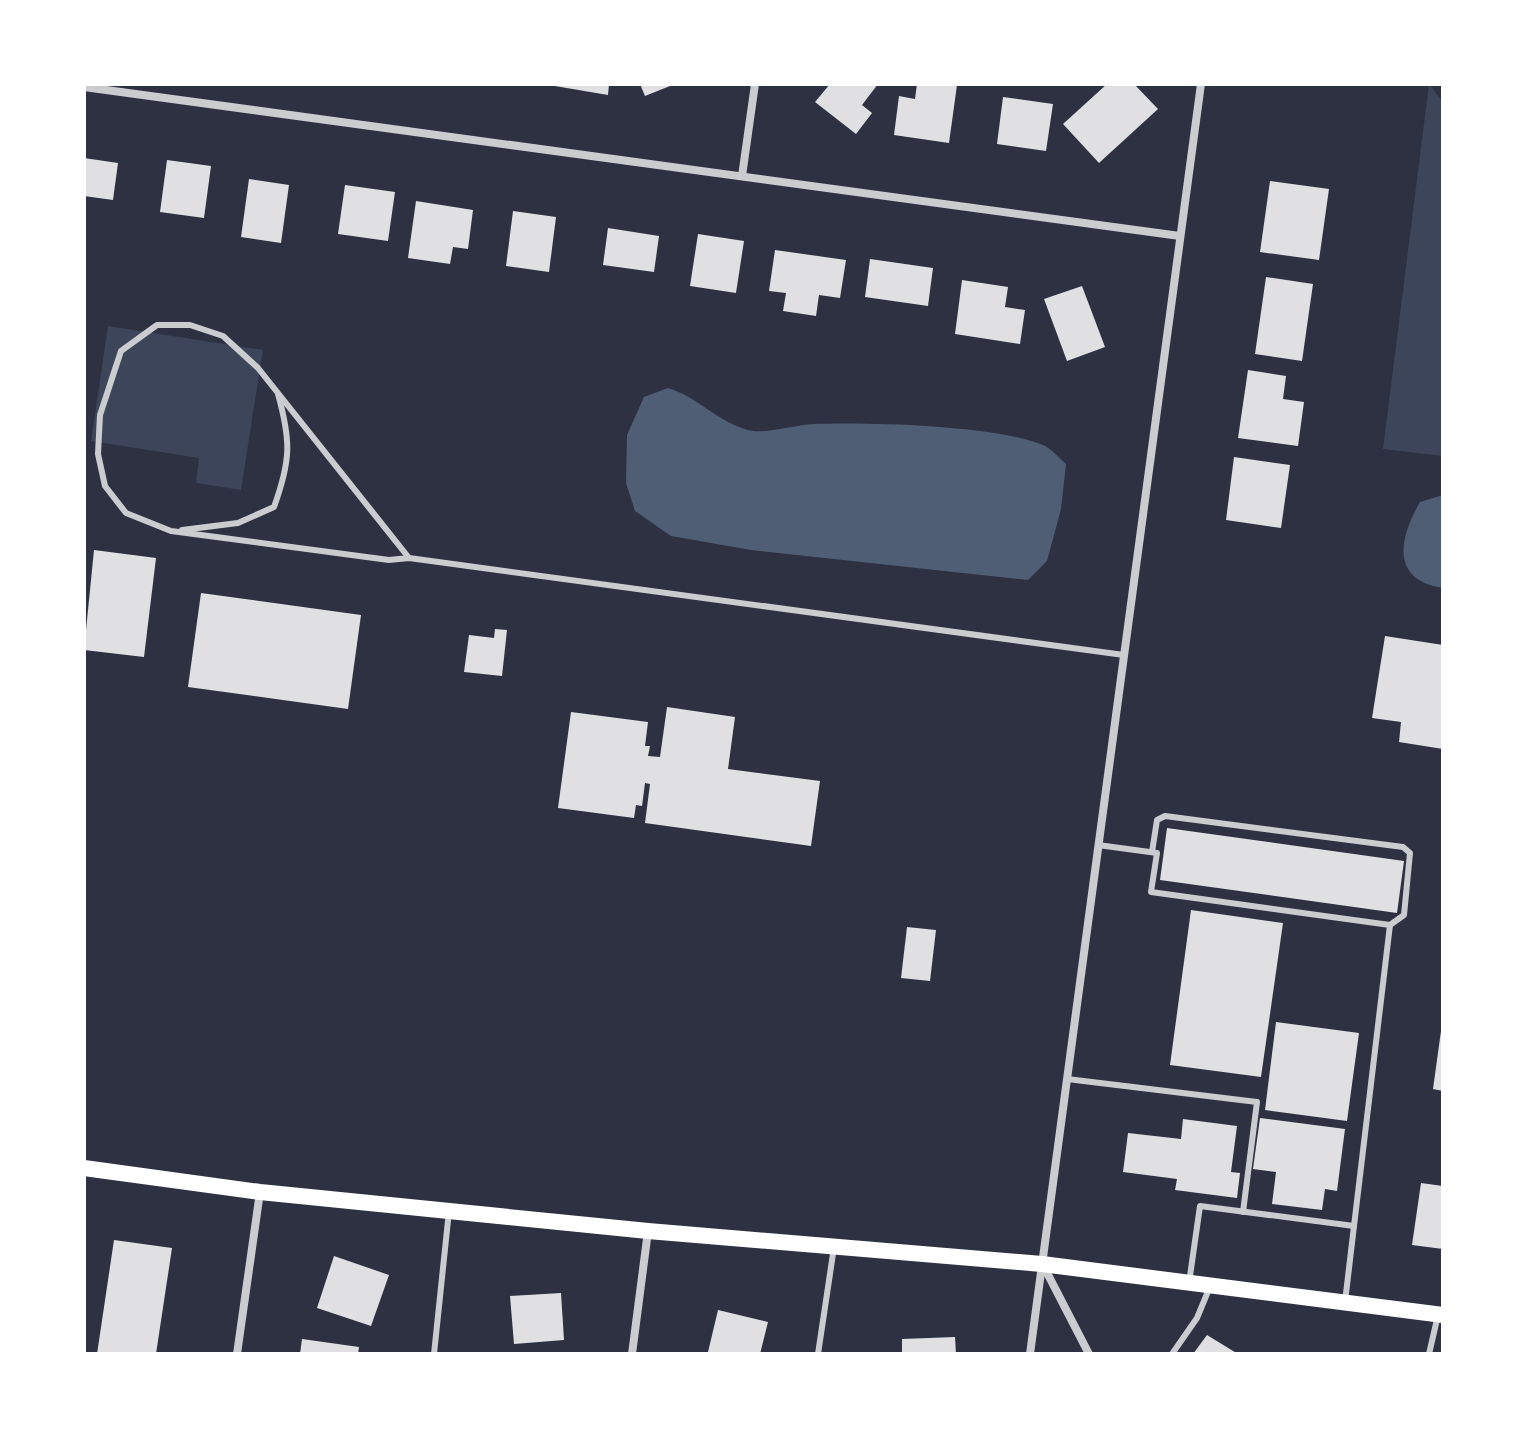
<svg xmlns="http://www.w3.org/2000/svg" width="1527" height="1438" font-family="'Space Grotesk',sans-serif">
	<style>
		.green { fill: #3c4559 }
		.water { fill: #4f5d75 }
		.building { fill: #e0e0e3 }
		.lines { fill: none; stroke-linecap: round; stroke-linejoin: round }
		.service { stroke: #caccd0; stroke-width: 6 }
		.minor { stroke: #caccd0; stroke-width: 8 }
		.secondary { stroke: #fff; stroke-width: 16 }
	</style>
	<rect width="100%" height="100%" fill="#2d3142"/>
	<!-- green -->
	<g class="green">
		<path d="M1429 84 1443 102V456L1383 449Z"/>
		<path d="M108 326 263 350 241 490 196 483 199 458 91 441Z"/>
	</g>
	<!-- water -->
	<g class="water">
		<path d="M668 388C699 397 720 425 753 431 767 433 797 425 813 424 868 422 994 425 1043 445 1051 448 1059 458 1066 464L1061 509 1047 561 1028 580 751 550 671 536 635 511 626 483 627 435 644 397Z"/>
		<path d="M1443 495V588C1390 580 1399 538 1420 502Z"/>
	</g>
	<!-- building -->
	<g class="building">
		<path d="M543 84H609L608 95Z"/>
		<path d="M640 84H675L645 96Z"/>
		<path d="M830 84H878L862 105 872 113 856 134 815 102Z"/>
		<path d="M917 84 957 85 949 143 894 135 899 96 915 99Z"/>
		<path d="M1107 84H1134L1158 109 1099 163 1063 124Z"/>
		<path d="M1003 97 1053 104 1046 151 997 144Z"/>
		<path d="M84 158 118 163 113 200 84 196Z"/>
		<path d="M167 160 211 166 204 218 160 212Z"/>
		<path d="M249 179 289 185 281 243 241 237Z"/>
		<path d="M1270 181 1329 189 1319 260 1260 252Z"/>
		<path d="M345 185 395 192 388 241 338 234Z"/>
		<path d="M416 201 473 210 468 249 453 247 450 264 408 258Z"/>
		<path d="M513 211 556 217 549 272 506 266Z"/>
		<path d="M608 228 659 236 654 272 603 265Z"/>
		<path d="M698 234 744 241 736 293 690 286Z"/>
		<path d="M775 250 846 260 840 298 819 295 816 316 783 311 786 293 769 291Z"/>
		<path d="M870 259 933 268 928 306 865 297Z"/>
		<path d="M1266 277 1313 284 1302 361 1255 354Z"/>
		<path d="M962 280 1008 287 1005 307 1025 310 1020 344 955 334Z"/>
		<path d="M1082 286 1105 347 1067 361 1044 299Z"/>
		<path d="M1248 370 1286 376 1283 399 1304 402 1298 446 1238 438Z"/>
		<path d="M1234 457 1290 465 1281 528 1226 520Z"/>
		<path d="M94 550 156 558 144 657 84 650Z"/>
		<path d="M201 593 361 615 348 709 188 687Z"/>
		<path d="M495 629 507 630 502 676 464 672 469 635 494 638Z"/>
		<path d="M1385 636 1443 645V749L1399 742 1401 722 1372 718Z"/>
		<path d="M667 707 735 717 728 769 820 781 811 846 645 823 650 784 645 783 642 806 636 805 634 818 558 808 571 712 648 722 645 746H650L648 756 660 757Z"/>
		<path d="M1167 828 1404 861 1397 913 1160 880Z"/>
		<path d="M1191 910 1283 923 1261 1077 1170 1065Z"/>
		<path d="M907 927 936 930 930 981 901 978Z"/>
		<path d="M1276 1022 1359 1033 1347 1121 1265 1110Z"/>
		<path d="M1441 1031H1443V1091L1433 1089Z"/>
		<path d="M1260 1118 1345 1129 1337 1191 1325 1189 1322 1210 1272 1204 1276 1172 1253 1169Z"/>
		<path d="M1183 1119 1237 1126 1231 1172 1240 1173 1237 1198 1175 1190 1177 1179 1123 1172 1128 1133 1181 1139Z"/>
		<path d="M1421 1183 1443 1186V1249L1412 1245Z"/>
		<path d="M114 1240 172 1248 156 1354H97Z"/>
		<path d="M334 1256 389 1275 371 1326 317 1308Z"/>
		<path d="M561 1293 564 1340 514 1344 510 1296Z"/>
		<path d="M718 1310 768 1322 760 1354 708 1352Z"/>
		<path d="M1207 1335 1238 1354H1193Z"/>
		<path d="M955 1337 956 1354H902V1339Z"/>
		<path d="M302 1339 359 1347 358 1354H300Z"/>
	</g>
	<g class="lines">
		<!-- service -->
		<g class="service">
			<path d="M182 530 238 523 274 507C291 460 291 441 278 394"/>
			<path d="M409 558 258 368 223 336 190 325H157L121 351 100 415 98 454 105 486 126 513 171 531 389 560 409 558 1124 655"/>
			<path d="M1098 845 1157 853 1151 892 1390 925 1354 1226"/>
			<path d="M1152 852 1157 820 1165 816 1403 847 1410 853 1404 915 1390 925"/>
			<path d="M1067 1079 1257 1102 1243 1212"/>
			<path d="M1189 1283 1200 1206 1354 1226 1345 1302"/>
			<path d="M434 1354 449 1211"/>
			<path d="M818 1354 834 1247"/>
			<path d="M1172 1354 1197 1318 1209 1289"/>
			<path d="M1429 1354 1438 1315"/>
		</g>
		<!-- minor -->
		<g class="minor">
			<path d="M84 87 1180 236"/>
			<path d="M742 176 755 84"/>
			<path d="M1043 1265 1089 1354"/>
			<path d="M237 1354 260 1192"/>
			<path d="M632 1354 648 1231"/>
			<path d="M1030 1354 1201 84"/>
		</g>
		<!-- secondary -->
		<path class="secondary" d="M84 1168 260 1192 648 1231 1042 1264 1443 1315"/>
	</g>
	<!-- border -->
	<rect width="1527" height="1438" fill="none" stroke="#ffffff" stroke-width="172"/>
</svg>
